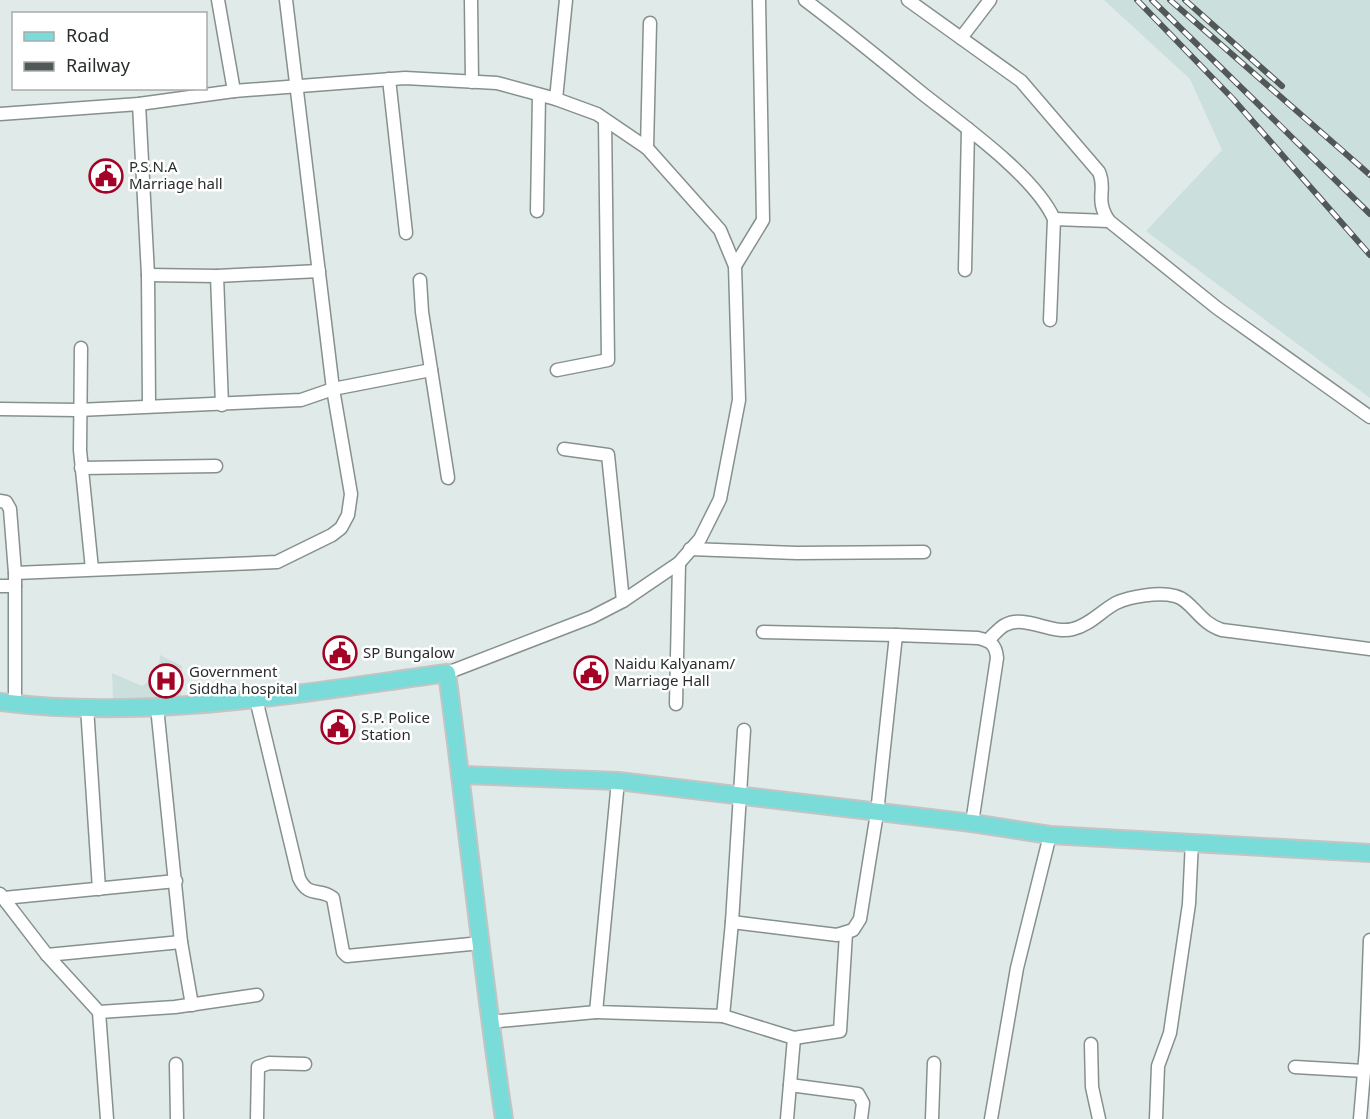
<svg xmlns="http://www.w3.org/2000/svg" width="1370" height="1119" font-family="'Noto Sans',sans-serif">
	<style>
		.built { fill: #cbdfdd }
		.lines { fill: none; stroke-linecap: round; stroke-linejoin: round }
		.minor-casing { stroke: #86908f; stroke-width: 15 }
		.major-casing { stroke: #c3c4c4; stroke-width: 20 }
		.minor { stroke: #fff; stroke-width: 12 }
		.major { stroke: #79dcd9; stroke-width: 16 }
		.rail-casing { stroke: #525757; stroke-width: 6 }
		.rail { stroke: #fff; stroke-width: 4; stroke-dasharray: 11; stroke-linecap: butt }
		.labels { text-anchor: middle; stroke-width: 5; stroke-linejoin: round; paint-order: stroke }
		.poi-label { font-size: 15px; fill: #292d2d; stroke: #fff; text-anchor: start }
	</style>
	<rect width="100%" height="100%" fill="#e0eae9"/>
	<!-- built -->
	<g class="built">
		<path d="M1104 0H1370V398L1146 231 1222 150 1190 79Z"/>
		<path d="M160 655 182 666 181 699H113L112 673 142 686 158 675Z"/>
	</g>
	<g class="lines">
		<defs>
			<g id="minor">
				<path d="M218 0 234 91"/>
				<path d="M471 0 472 82"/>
				<path d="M805 0C845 30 884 62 923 94 961 124 1034 175 1054 219L1050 320"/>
				<path d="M908 0 1021 81 1099 172C1107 190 1094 199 1109 221L1217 308 1370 417"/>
				<path d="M961 38 990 0"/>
				<path d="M389 79 406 233"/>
				<path d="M556 99 566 0"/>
				<path d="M139 104 148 275 149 405"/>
				<path d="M0 114 139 104 234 91 405 78 497 83 556 99 597 114 647 148 720 230 735 266 739 400 720 499 700 539 679 563 623 601 592 617 447 673"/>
				<path d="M647 148 650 23"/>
				<path d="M537 211 539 95"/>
				<path d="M1054 219 1109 221"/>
				<path d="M735 266 763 220 759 0"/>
				<path d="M965 270 968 129"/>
				<path d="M148 275 217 276 319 271"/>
				<path d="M217 276 222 405"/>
				<path d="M420 280 422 312 448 478"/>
				<path d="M81 348 80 450 92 569"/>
				<path d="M557 370 608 360 605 120"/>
				<path d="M0 409 78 410 301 400 333 389 431 370"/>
				<path d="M564 449 608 455 623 601"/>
				<path d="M81 468 216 466"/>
				<path d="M0 501 6 502 10 509 15 573V704"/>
				<path d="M690 549 797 553 924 552"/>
				<path d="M15 573 277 562 332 535 341 528 348 515 351 494 333 389 286 0"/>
				<path d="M0 586H15"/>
				<path d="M763 632 896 635"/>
				<path d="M988 640C993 636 999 628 1005 625 1025 614 1052 635 1073 629 1090 625 1101 611 1116 603 1131 596 1159 592 1175 596 1192 600 1199 623 1222 630L1370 649"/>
				<path d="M256 699 299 878C309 899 319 887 333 898L343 952 347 956 481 943"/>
				<path d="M676 704 679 563"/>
				<path d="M87 707 99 889"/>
				<path d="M157 707 181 942 192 1005"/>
				<path d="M618 781 596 1012 723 1016 732 922 837 935 853 930 860 919 877 813 896 635 978 638C991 641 996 645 997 658L972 823"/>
				<path d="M0 894 47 955 99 1012 107 1119"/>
				<path d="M4 898 176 881"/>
				<path d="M732 922 744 730"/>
				<path d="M47 955 181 942"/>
				<path d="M99 1012 175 1007 257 995"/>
				<path d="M723 1016 794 1038 787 1119"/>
				<path d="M489 1022 596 1012"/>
				<path d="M794 1038 840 1031 846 933"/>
				<path d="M1091 1044 1092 1087 1099 1119"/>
				<path d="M176 1064 177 1119"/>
				<path d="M1295 1067 1364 1071"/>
				<path d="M790 1085 858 1094 863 1103 861 1119"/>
				<path d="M257 1119 258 1067 269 1063 305 1064"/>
				<path d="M932 1119 934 1063"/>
				<path d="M991 1119 1017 968 1050 835"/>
				<path d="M1156 1119 1158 1066 1170 1033 1189 904 1192 841"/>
				<path d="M1360 1119 1366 1049 1370 940"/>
			</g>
			<g id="major">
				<path d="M0 702C149 721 300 693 447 673 467 822 482 971 504 1119"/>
				<path d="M462 775 618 781 972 823 1050 835 1370 853"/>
			</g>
		</defs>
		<!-- minor casing -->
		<use href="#minor" class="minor-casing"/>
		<!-- major casing -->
		<use href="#major" class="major-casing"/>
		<!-- minor -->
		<use href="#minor" class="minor"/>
		<!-- major -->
		<use href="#major" class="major"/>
		<defs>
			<g id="rail">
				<path d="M1137 0 1233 99 1370 255"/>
				<path d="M1152 0 1370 214"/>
				<path d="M1170 0 1370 175"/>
				<path d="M1185 0 1282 86"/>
			</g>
		</defs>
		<!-- rail casing -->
		<use href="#rail" class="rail-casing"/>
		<!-- rail -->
		<use href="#rail" class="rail"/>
	</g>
	<!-- icons -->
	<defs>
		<symbol id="civic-ring" viewBox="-11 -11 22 22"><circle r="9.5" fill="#fff" stroke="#a20326" stroke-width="1.5"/><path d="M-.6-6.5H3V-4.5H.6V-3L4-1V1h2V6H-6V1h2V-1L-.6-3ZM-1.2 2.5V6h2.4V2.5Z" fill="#a20326"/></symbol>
		<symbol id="hospital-ring" viewBox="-11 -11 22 22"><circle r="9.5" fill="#fff" stroke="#a20326" stroke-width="1.5"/><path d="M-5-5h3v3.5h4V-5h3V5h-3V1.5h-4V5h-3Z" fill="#a20326"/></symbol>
	</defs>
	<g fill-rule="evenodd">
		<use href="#civic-ring" x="87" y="157" width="38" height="38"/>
		<use href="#civic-ring" x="321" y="634" width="38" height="38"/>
		<use href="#civic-ring" x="572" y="654" width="38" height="38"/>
		<use href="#hospital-ring" x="147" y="662" width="38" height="38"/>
		<use href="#civic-ring" x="319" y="708" width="38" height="38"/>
	</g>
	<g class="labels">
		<!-- poi labels -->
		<g class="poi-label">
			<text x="129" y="172">P.S.N.A<tspan x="129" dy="17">Marriage hall</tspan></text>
			<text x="363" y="658">SP Bungalow</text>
			<text x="614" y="669">Naidu Kalyanam/<tspan x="614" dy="17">Marriage Hall</tspan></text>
			<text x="189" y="677">Government<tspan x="189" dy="17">Siddha hospital</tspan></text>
			<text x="361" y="723">S.P. Police<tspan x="361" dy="17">Station</tspan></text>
		</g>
	</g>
	<!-- legend -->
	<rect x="12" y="12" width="195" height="78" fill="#ffffff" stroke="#a9abab" stroke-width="1.5"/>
	<rect x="24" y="32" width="30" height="9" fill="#79dcd9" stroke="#a9abab" stroke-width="1.5"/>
	<text x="66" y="42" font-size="18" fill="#292d2d">Road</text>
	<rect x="24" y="62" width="30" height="9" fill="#525757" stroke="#a9abab" stroke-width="1.5"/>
	<text x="66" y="72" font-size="18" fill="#292d2d">Railway</text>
</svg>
